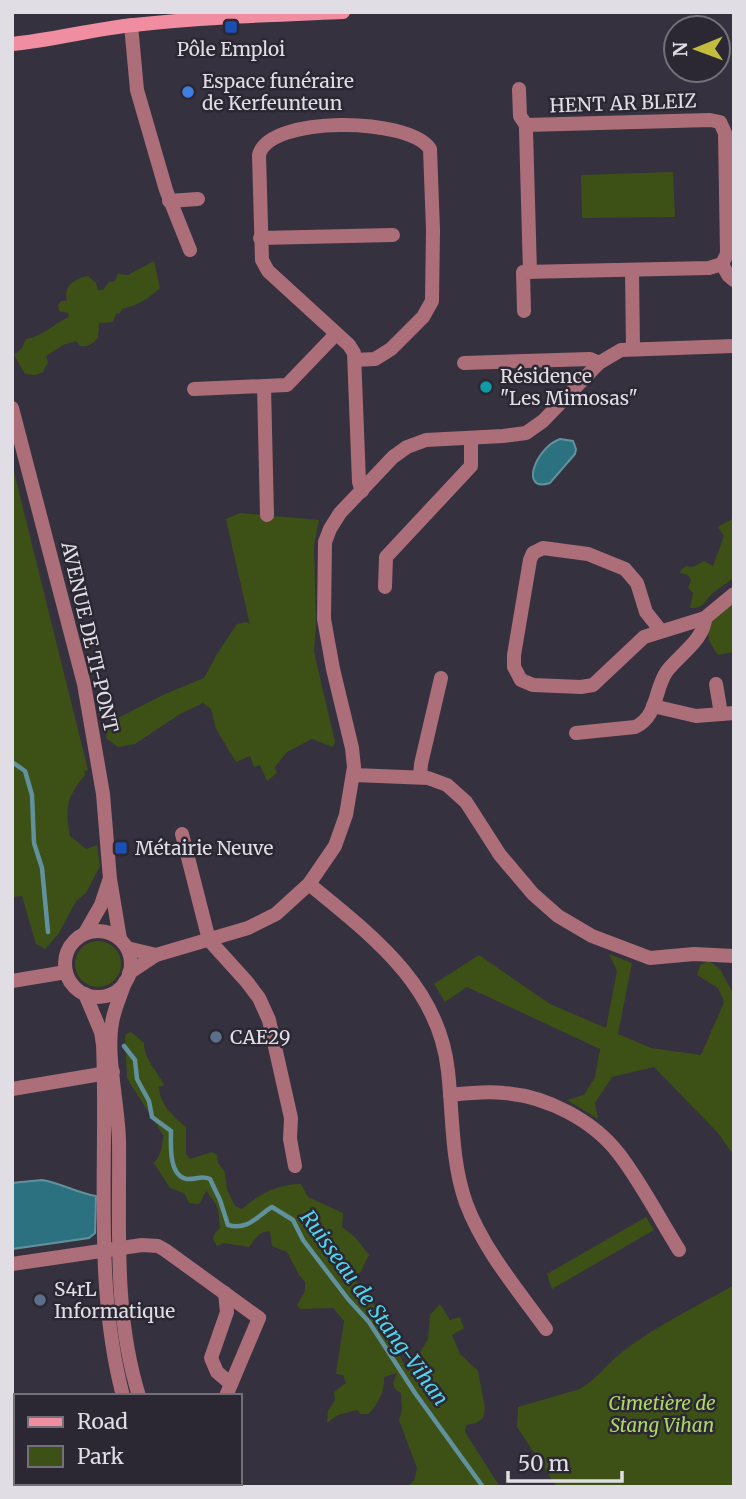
<svg xmlns="http://www.w3.org/2000/svg" width="746" height="1499" font-family="Merriweather,serif">
	<style>
		.green { fill: #3d5116 }
		.water { fill: #2c7180; stroke: #62919e; stroke-width: 2 }
		.lines { fill: none; stroke-linecap: round; stroke-linejoin: round }
		.stream { stroke: #62919e; stroke-width: 4.5 }
		.minor { stroke: #ac6e79; stroke-width: 14 }
		.tertiary { stroke: #ac6e79; stroke-width: 14 }
		.secondary { stroke: #f08da1; stroke-width: 14 }
		.transit-dot { fill: #1a4fb4; stroke: #2b2733; stroke-width: 2.5 }
		.shop-dot { fill: #3f7fe0; stroke: #2b2733; stroke-width: 2.5 }
		.culture-dot { fill: #0f9aa8; stroke: #2b2733; stroke-width: 2.5 }
		.service-dot { fill: #5c6f8a; stroke: #2b2733; stroke-width: 2.5 }
		.labels { text-anchor: middle; stroke-width: 5; stroke-linejoin: round; paint-order: stroke }
		.poi-label { font-size: 19px; fill: #e0dde5; stroke: #2b2733; text-anchor: start }
		.street-label { font-size: 19px; fill: #e0dde5; stroke: #2b2733 }
		.park-label { font-size: 19px; font-style: italic; fill: #aed865; stroke: #2b2733 }
		.water-label { font-size: 21px; font-style: italic; fill: #50d5f1; stroke: #2b2733 }
	</style>
	<rect width="100%" height="100%" fill="#35313e"/>
	<!-- green -->
	<g class="green">
		<path d="M673 172 675 217 582 218 581 175Z"/>
		<path d="M154 261 160 288C147 300 138 305 122 309L120 313 116 314 113 322 99 323 98 338C92 344 88 347 80 346L76 341 63 345 46 356 48 362 43 372 36 375 25 374 14 355 22 348 26 339C44 336 53 324 69 317L68 313 59 311 58 305 61 301H67C63 286 74 279 88 276L96 283 98 290H103L109 282 115 281 118 274 128 275Z"/>
		<path d="M12 464 88 770 84 771 85 775C66 798 65 807 70 836L86 849 97 845 100 866 86 893 76 901 59 933 45 949 36 944 22 896 12 897Z"/>
		<path d="M240 513 319 520 314 545 316 624 314 652 335 742 333 747 312 739 287 752 275 767 277 773 267 781 260 765 254 767 250 756 236 762 216 729 211 709 203 703 180 714 135 744 118 747 106 738 108 723 165 694 204 678 217 654 237 624 247 622 250 625 226 519Z"/>
		<path d="M734 518V577C728 583 720 587 714 592 705 600 704 609 690 608L693 593 688 588 691 580 688 575 680 573 681 570 686 566 693 567 704 561 713 566 724 536 718 527Z"/>
		<path d="M734 596V652L718 655C697 626 712 616 734 596Z"/>
		<circle cx="98" cy="964" r="23"/>
		<path d="M609 954 632 963 618 1034 651 1048 701 1055 724 1002 718 988 697 975 700 965 709 961 720 969 734 995V1156L718 1133 654 1067 612 1077 595 1103 598 1119 567 1100 584 1095 595 1077 600 1049 467 987 445 1002 434 984 479 955 550 1004 606 1028 617 971Z"/>
		<path d="M131 1032 144 1043C144 1060 157 1070 164 1085L159 1087C160 1105 173 1116 186 1127V1154L190 1159 212 1152 217 1155 218 1163 225 1172 227 1190 235 1206 242 1209C259 1194 278 1184 301 1184L308 1197 343 1213 342 1227 355 1237 369 1255 360 1273 353 1275 360 1286 368 1292 408 1372 428 1339 430 1315 440 1304 450 1320 460 1317 464 1328 452 1335 460 1354 478 1371 485 1408 483 1418 476 1423 466 1425 465 1432 500 1487H406L414 1481 417 1468 399 1420 402 1409 401 1393 395 1389 393 1383 397 1373 384 1377C385 1391 378 1405 368 1414H360L357 1410 338 1415 327 1423 328 1411 335 1400 334 1392 346 1383 343 1375 336 1374 344 1321 333 1308 300 1309 297 1305 305 1291V1282L299 1275 287 1252 272 1246 270 1231C257 1232 256 1239 249 1247L224 1243 217 1246 213 1239 215 1233 220 1228C218 1208 220 1208 206 1191L199 1204 189 1203 184 1193 170 1188 154 1163C161 1155 163 1145 163 1135L127 1078 125 1035Z"/>
		<path d="M646 1217 654 1230 552 1289 547 1274Z"/>
		<path d="M734 1285V1487H557L517 1427 518 1407 580 1389C596 1380 606 1365 621 1353 655 1326 696 1307 734 1285Z"/>
	</g>
	<!-- water -->
	<g class="water">
		<path d="M560 439 573 441 576 449 575 454 550 483C519 493 535 448 560 439Z"/>
		<path d="M42 1180C61 1183 77 1193 96 1196L95 1233 89 1238 12 1249V1183Z"/>
	</g>
	<g class="lines">
		<!-- stream -->
		<g class="stream">
			<path d="M12 762 25 771 32 795 34 843 42 868 48 932"/>
			<path d="M124 1046 135 1060 137 1079 149 1101 152 1117 171 1131C171 1143 168 1176 187 1179 196 1180 201 1175 210 1179L220 1200 228 1225C248 1231 257 1216 272 1207L293 1220 303 1240 348 1299 369 1322 415 1393 483 1487"/>
		</g>
		<!-- minor -->
		<g class="minor">
			<path d="M131 25 137 90 166 190 190 250"/>
			<path d="M519 89 520 116 526 125V130L530 272"/>
			<path d="M169 201 198 199"/>
			<path d="M260 238 393 235"/>
			<path d="M722 264 728 275 734 280"/>
			<path d="M632 270 633 349"/>
			<path d="M524 311 523 272 709 268 722 264 727 254 725 133 720 122 710 120 526 125"/>
			<path d="M355 360 375 359 391 349 423 317 432 301 433 230 430 149C409 117 269 115 259 155L262 260 268 271 349 345 354 353 359 482 362 491"/>
			<path d="M464 363 590 359 599 363"/>
			<path d="M264 386 267 515"/>
			<path d="M194 389 287 385 336 334"/>
			<path d="M385 587 386 557 471 466V438"/>
			<path d="M661 631 646 612 637 583 625 569 588 554 543 548 533 553 530 560 514 655V667L521 680 533 685 581 687 593 685 644 637 705 618 734 594"/>
			<path d="M716 684 721 714"/>
			<path d="M653 706 696 716 734 713"/>
			<path d="M576 733 635 727C658 717 654 689 667 671 678 656 705 639 705 618"/>
			<path d="M354 775 428 778 447 785 466 802 500 855 533 894 558 916 592 936 650 958 694 954 734 956"/>
			<path d="M420 777 421 764 441 678"/>
			<path d="M182 834 209 940 247 982 259 998 269 1020 291 1118 290 1139 295 1166"/>
			<path d="M309 884C371 935 439 985 448 1071 453 1115 451 1161 466 1203 483 1249 518 1290 546 1329"/>
			<path d="M127 948 156 955"/>
			<path d="M129 973 156 955 248 928 276 914 309 884 335 846 346 815 354 767 352 748 333 669 324 619 325 542 330 529 340 513 393 457 407 447 426 440 503 436 526 433 543 421 599 363 621 350 734 346"/>
			<path d="M12 981 66 972"/>
			<path d="M12 1089 113 1072"/>
			<path d="M450 1095C468 1093 486 1091 504 1093 546 1096 593 1120 619 1154 642 1184 659 1218 679 1250"/>
			<path d="M12 1264 142 1245 158 1246 165 1250 259 1318 226 1396"/>
			<path d="M225 1293 227 1312 211 1358 217 1372 231 1384"/>
			<path d="M61 1487 83 1483"/>
		</g>
		<!-- tertiary -->
		<g class="tertiary">
			<path d="M12 408 84 684 103 794 110 879 120 939"/>
			<circle cx="98" cy="964" r="33"/>
			<path d="M85 933 101 905 109 881"/>
			<path d="M125 982C121 995 114 1009 112 1023 106 1056 118 1104 119 1140 120 1226 113 1312 139 1396"/>
			<path d="M85 994 101 1032 103 1045C108 1162 93 1282 123 1396"/>
			<path d="M162 1483 164 1487"/>
			<path d="M176 1483 178 1487"/>
		</g>
		<!-- secondary -->
		<path class="secondary" d="M12 44C53 40 93 29 134 25 204 17 273 15 343 12"/>
	</g>
	<!-- markers -->
	<g class="transit-dot">
		<rect x="224" y="20" width="14" height="14" rx="3.5"/>
		<rect x="114" y="841" width="14" height="14" rx="3.5"/>
	</g>
	<circle class="shop-dot" cx="188" cy="92" r="7"/>
	<circle class="culture-dot" cx="486" cy="387" r="7"/>
	<g class="service-dot">
		<circle cx="216" cy="1037" r="7"/>
		<circle cx="40" cy="1300" r="7"/>
	</g>
	<g class="labels">
		<!-- poi labels -->
		<g class="poi-label">
			<text x="231" y="56" text-anchor="middle">Pôle Emploi</text>
			<text x="202" y="88">Espace funéraire<tspan x="202" dy="22">de Kerfeunteun</tspan></text>
			<text x="500" y="383">Résidence<tspan x="500" dy="22">"Les Mimosas"</tspan></text>
			<text x="135" y="855">Métairie Neuve</text>
			<text x="230" y="1044">CAE29</text>
			<text x="54" y="1296">S4rL<tspan x="54" dy="22">Informatique</tspan></text>
		</g>
		<!-- street labels -->
		<g class="street-label">
			<text transform="translate(623 103) rotate(-2)" y="7">HENT AR BLEIZ</text>
			<text transform="translate(90 637) rotate(77)" y="7">AVENUE DE TI-PONT</text>
		</g>
		<!-- park labels -->
		<g class="park-label">
			<text x="662" y="1410">Cimetière de<tspan x="662" dy="22">Stang Vihan</tspan></text>
		</g>
		<!-- water labels -->
		<g class="water-label">
			<text transform="translate(374 1308) rotate(54)" y="7">Ruisseau de Stang-Vihan</text>
		</g>
	</g>
	<!-- border -->
	<rect width="746" height="1499" fill="none" stroke="#e0dde5" stroke-width="28"/>
	<!-- legend -->
	<rect x="14" y="1394" width="228" height="91" fill="#2b2733" stroke="#73707a" stroke-width="2"/>
	<rect x="28" y="1417" width="35" height="10" fill="#f08da1" stroke="#73707a" stroke-width="2"/>
	<text x="77" y="1429" font-size="21" fill="#e0dde5">Road</text>
	<rect x="28" y="1446" width="35" height="21" fill="#3d5116" stroke="#73707a" stroke-width="2"/>
	<text x="77" y="1464" font-size="21" fill="#e0dde5">Park</text>
	<!-- north arrow -->
	<g transform="translate(697 49) rotate(269)"><circle r="33" fill="#2b2733" stroke="#73707a" stroke-width="2"/>
	<path d="M0-5L12 26L0 18L-12 26Z" fill="#c3bd3e"/>
	<text y="-10" font-size="19" font-weight="bold" text-anchor="middle" fill="#e0dde5">N</text>
	</g>
	<!-- scale -->
	<path d="M508 1471v10h114v-10" fill="none" stroke="#e0dde5" stroke-width="3.5"/>
	<text x="518" y="1471" font-size="21" fill="#e0dde5" stroke="#2b2733" stroke-width="5" paint-order="stroke">50 m</text>
</svg>
